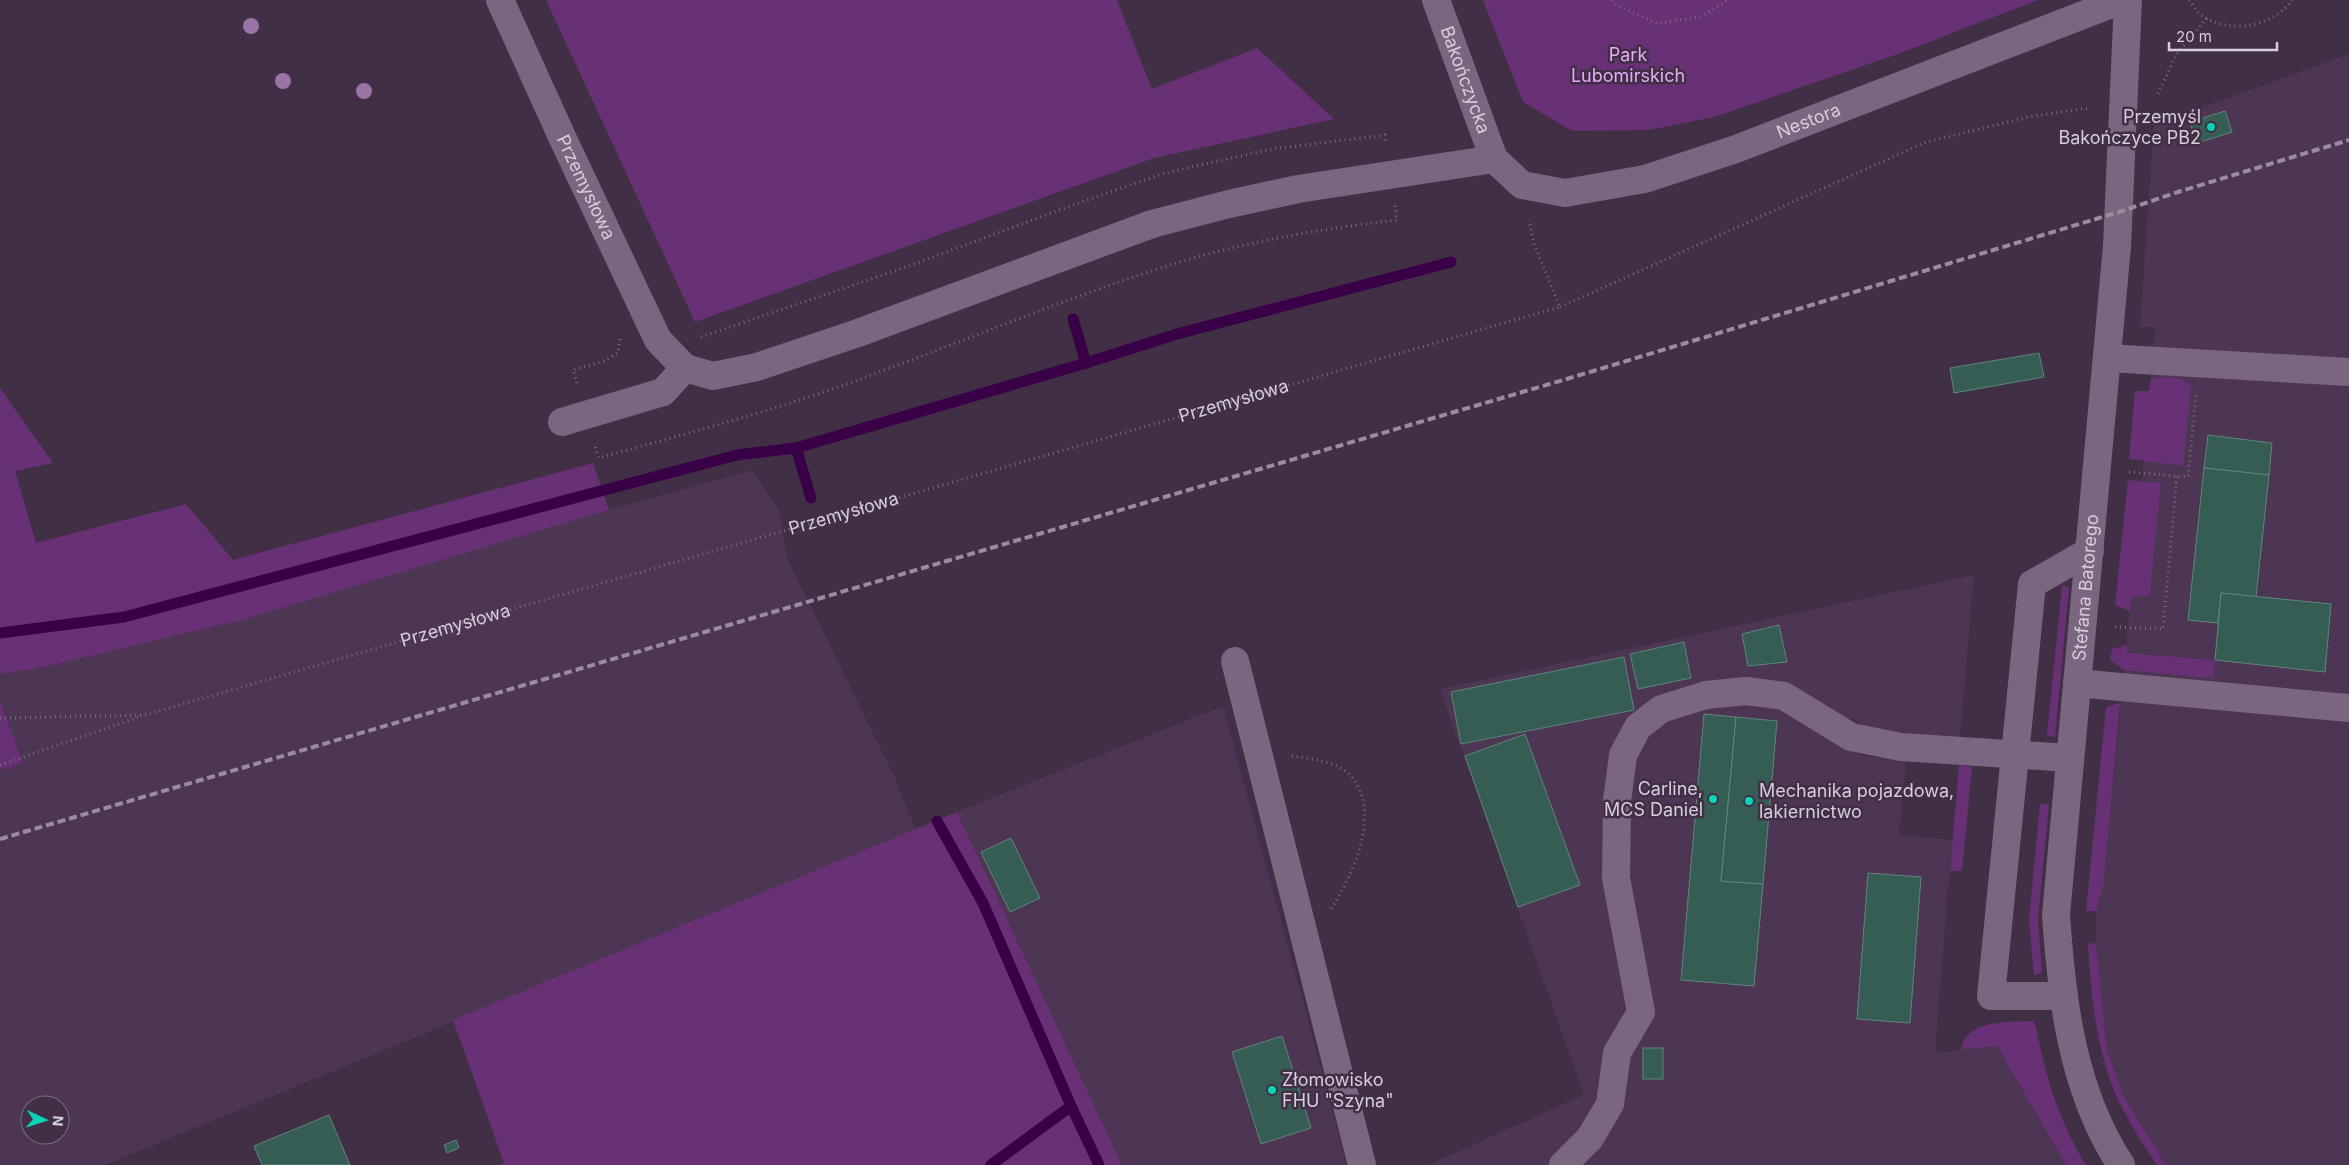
<svg xmlns="http://www.w3.org/2000/svg" width="2349" height="1165" font-family="Inter,sans-serif">
	<style>
		.built { fill: #4d3653; fill-rule: evenodd }
		.green { fill: #683176 }
		.lines { fill: none; stroke-linecap: round; stroke-linejoin: round }
		.stream { stroke: #3a0047; stroke-width: 11 }
		.building { fill: #365d53; stroke: #5f867c }
		.path { stroke: #7b6b7f; stroke-width: 3; stroke-dasharray: 1 4; stroke-linecap: butt }
		.minor { stroke: #7b6680; stroke-width: 28 }
		.rail { stroke: #9a8c9e; stroke-width: 4; stroke-dasharray: 8 4; stroke-linecap: butt }
		.tree { fill: #9c73a7 }
		.poi-dot { fill: #07d5b6; stroke: #412f46; stroke-width: 2 }
		.labels { text-anchor: middle; stroke-width: 5; stroke-linejoin: round; paint-order: stroke }
		.park-label { font-size: 18px; fill: #e7aaf7; stroke: #412f46 }
		.street-label { font-size: 18px; fill: #d8cddb; stroke: #412f46 }
		.poi-label { font-size: 18px; fill: #d8cddb; stroke: #412f46; text-anchor: end }
	</style>
	<rect width="100%" height="100%" fill="#412f46"/>
	<!-- built -->
	<g class="built">
		<path d="M2349 54V1165H2166L2124 1097 2107 1051 2096 943V906L2104 883 2156 327H2140L2154 125Z"/>
		<path d="M753 470 779 511 788 560 895 778 916 831 105 1165H0V770L23 763 0 700V674L44 667 246 619 609 510ZM30 1105H60V1135H30Z"/>
		<path d="M1974 575 1960 738 1894 735 1868 728 1851 718 1829 740 1863 756 1906 760 1899 834 1952 840 1935 1053 1997 1046 2066 1165H1428L1584 1095 1440 689Z"/>
		<path d="M1223 706 1287 943 1347 1165H1122L957 812Z"/>
	</g>
	<!-- green -->
	<g class="green">
		<path d="M546 0H1117L1152 89 1257 48 1334 119 1154 158 695 322Z"/>
		<path d="M1483 0H2038L1898 54 1714 117 1649 130 1572 131 1523 102Z"/>
		<path d="M2151 378C2164 378 2183 374 2191 387L2183 466 2129 459 2135 391H2149Z"/>
		<path d="M0 388 53 463 15 471 36 543 186 504 233 560 593 463 609 510 246 619 44 667 0 674Z"/>
		<path d="M2128 480 2161 483 2150 594 2141 597 2132 596 2130 611 2115 605Z"/>
		<path d="M2062 586 2069 587 2055 737 2047 736Z"/>
		<path d="M2127 645V653L2215 660 2213 678 2124 670 2110 660 2112 649Z"/>
		<path d="M0 700 23 763 0 770Z"/>
		<path d="M2120 703 2104 883 2096 911H2086L2106 707Z"/>
		<path d="M1959 765 1972 767 1962 871H1950Z"/>
		<path d="M2040 804H2049L2038 919 2042 973 2034 975 2029 920Z"/>
		<path d="M957 812 1122 1165H498L504 1163 453 1020Z"/>
		<path d="M2096 943 2107 1051 2124 1097 2166 1165H2157C2142 1143 2127 1119 2116 1095 2096 1049 2091 994 2088 944Z"/>
		<path d="M2033 1021 2036 1027C2046 1078 2059 1121 2086 1165H2066L1997 1046 1961 1050C1962 1046 1963 1039 1967 1036 1981 1020 2013 1022 2033 1021Z"/>
	</g>
	<g class="lines">
		<!-- stream -->
		<g class="stream">
			<path d="M1073 319 1086 363"/>
			<path d="M796 448 1086 363 1177 334 1451 262"/>
			<path d="M0 633 124 617 737 455 796 448 811 498"/>
			<path d="M937 821 983 903 1071 1106 1099 1165"/>
			<path d="M991 1165 1071 1106"/>
		</g>
	</g>
	<!-- building -->
	<g class="building">
		<path d="M2225 111 2232 132 2197 143 2190 122Z"/>
		<path d="M2039 353 2044 377 1954 393 1950 368Z"/>
		<path d="M2208 435 2272 443 2269 475 2204 468Z"/>
		<path d="M2204 468 2269 475 2256 597 2221 593 2218 623 2188 620Z"/>
		<path d="M2221 593 2331 604 2325 672 2215 660Z"/>
		<path d="M1779 625 1787 662 1748 666 1742 634Z"/>
		<path d="M1684 642 1691 678 1638 689 1630 654Z"/>
		<path d="M1624 657 1634 710 1461 744 1451 692Z"/>
		<path d="M1704 714 1736 717 1721 881 1763 884 1754 986 1681 980Z"/>
		<path d="M1736 717 1777 721 1763 884 1721 881Z"/>
		<path d="M1525 734 1580 885 1518 907 1465 756Z"/>
		<path d="M1011 838 1040 898 1010 912 981 852Z"/>
		<path d="M1868 873 1921 877 1910 1023 1857 1019Z"/>
		<path d="M1282 1036 1311 1128 1261 1144 1232 1052Z"/>
		<rect x="1643" y="1048" width="20" height="31"/>
		<path d="M329 1115 350 1165H262L254 1146Z"/>
		<path d="M456 1140 459 1148 447 1153 444 1145Z"/>
	</g>
	<g class="lines">
		<!-- path -->
		<g class="path">
			<path d="M1612 0 1616 5 1658 24 1702 16 1728 0"/>
			<path d="M2189 0C2193 5 2197 12 2201 15 2229 35 2273 27 2292 0"/>
			<path d="M2158 94 2176 55 2207 18"/>
			<path d="M1560 307 1926 142 2033 116 2090 108"/>
			<path d="M701 337 909 266 1070 206 1165 173 1272 149 1385 135 1386 142"/>
			<path d="M577 383 573 370 604 361 618 353 620 338"/>
			<path d="M595 447 599 458C674 437 750 417 824 392 939 352 1051 303 1167 266 1242 242 1320 229 1397 220L1395 205"/>
			<path d="M2129 472 2188 477 2196 395"/>
			<path d="M2115 627 2163 629 2177 476"/>
			<path id="s1" d="M0 718 145 715 1560 307 1534 244 1529 220"/>
			<path d="M1292 756C1311 759 1336 761 1350 775 1383 811 1353 875 1331 909"/>
			<path d="M0 765 142 716"/>
		</g>
		<!-- minor -->
		<g class="minor">
			<path id="s2" d="M500 0 563 139 658 340 685 368"/>
			<path id="s3" d="M1436 0 1494 159 1522 185 1565 193 1645 179 1736 149 2122 0"/>
			<path d="M2107 358 2349 372"/>
			<path d="M562 422 663 392 685 368 713 376 757 367 858 333 1152 224 1229 204 1298 189 1494 159"/>
			<path d="M1235 661 1362 1165"/>
			<path d="M2077 683 2349 708"/>
			<path d="M2062 996H1991L2032 584 2090 551"/>
			<path d="M1563 1165 1590 1138 1610 1104 1617 1053 1641 1012 1616 878 1617 801 1623 755 1638 727 1661 709 1706 695 1746 691 1784 696 1851 737 1901 747 2069 758"/>
			<path id="s4" d="M2121 1165C2072 1090 2062 1002 2056 915L2117 246 2128 0"/>
		</g>
		<!-- rail -->
		<path class="rail" d="M0 839 1570 378 2119 212 2181 191 2349 140"/>
	</g>
	<!-- trees -->
	<g class="tree">
		<circle cx="251" cy="26" r="8"/>
		<circle cx="283" cy="81" r="8"/>
		<circle cx="364" cy="91" r="8"/>
	</g>
	<!-- markers -->
	<g class="poi-dot">
		<circle cx="2211" cy="127" r="5"/>
		<circle cx="1713" cy="799" r="5"/>
		<circle cx="1749" cy="801" r="5"/>
		<circle cx="1272" cy="1090" r="5"/>
	</g>
	<g class="labels">
		<!-- park labels -->
		<g class="park-label">
			<text x="1628" y="61">Park<tspan x="1628" dy="21">Lubomirskich</tspan></text>
		</g>
		<!-- street labels -->
		<g class="street-label">
			<text dy="6" stroke="none"><textPath href="#s3" startOffset="85">Bakończycka</textPath></text>
			<text dy="6" stroke="none"><textPath href="#s3" startOffset="506">Nestora</textPath></text>
			<text dy="6" stroke="none"><textPath href="#s2" startOffset="206">Przemysłowa</textPath></text>
			<text dy="6" stroke="none"><textPath href="#s1" startOffset="1278">Przemysłowa</textPath></text>
			<text dy="6" stroke="none"><textPath href="#s1" startOffset="872">Przemysłowa</textPath></text>
			<text dy="6" stroke="none"><textPath href="#s4" startOffset="590">Stefana Batorego</textPath></text>
			<text dy="6" stroke="none"><textPath href="#s1" startOffset="468">Przemysłowa</textPath></text>
		</g>
		<!-- poi labels -->
		<g class="poi-label">
			<text x="2201" y="123">Przemyśl<tspan x="2201" dy="21">Bakończyce PB2</tspan></text>
			<text x="1703" y="795">Carline,<tspan x="1703" dy="21">MCS Daniel</tspan></text>
			<text x="1759" y="797" text-anchor="start">Mechanika pojazdowa,<tspan x="1759" dy="21">lakiernictwo</tspan></text>
			<text x="1282" y="1086" text-anchor="start">Złomowisko<tspan x="1282" dy="21">FHU "Szyna"</tspan></text>
		</g>
	</g>
	<!-- north arrow -->
	<g transform="translate(45 1120) rotate(94)"><circle r="24" fill="#412f46" stroke="#7d6e82"/>
	<path d="M0-4L9 19L0 12L-9 19Z" fill="#07d5b6"/>
	<text y="-8" font-size="14" font-weight="bold" text-anchor="middle" fill="#d8cddb">N</text>
	</g>
	<!-- scale -->
	<path d="M2169 42v8h108v-8" fill="none" stroke="#d8cddb" stroke-width="2.5"/>
	<text x="2176" y="42" font-size="15" fill="#d8cddb" stroke="#412f46" stroke-width="4" paint-order="stroke">20 m</text>
</svg>
